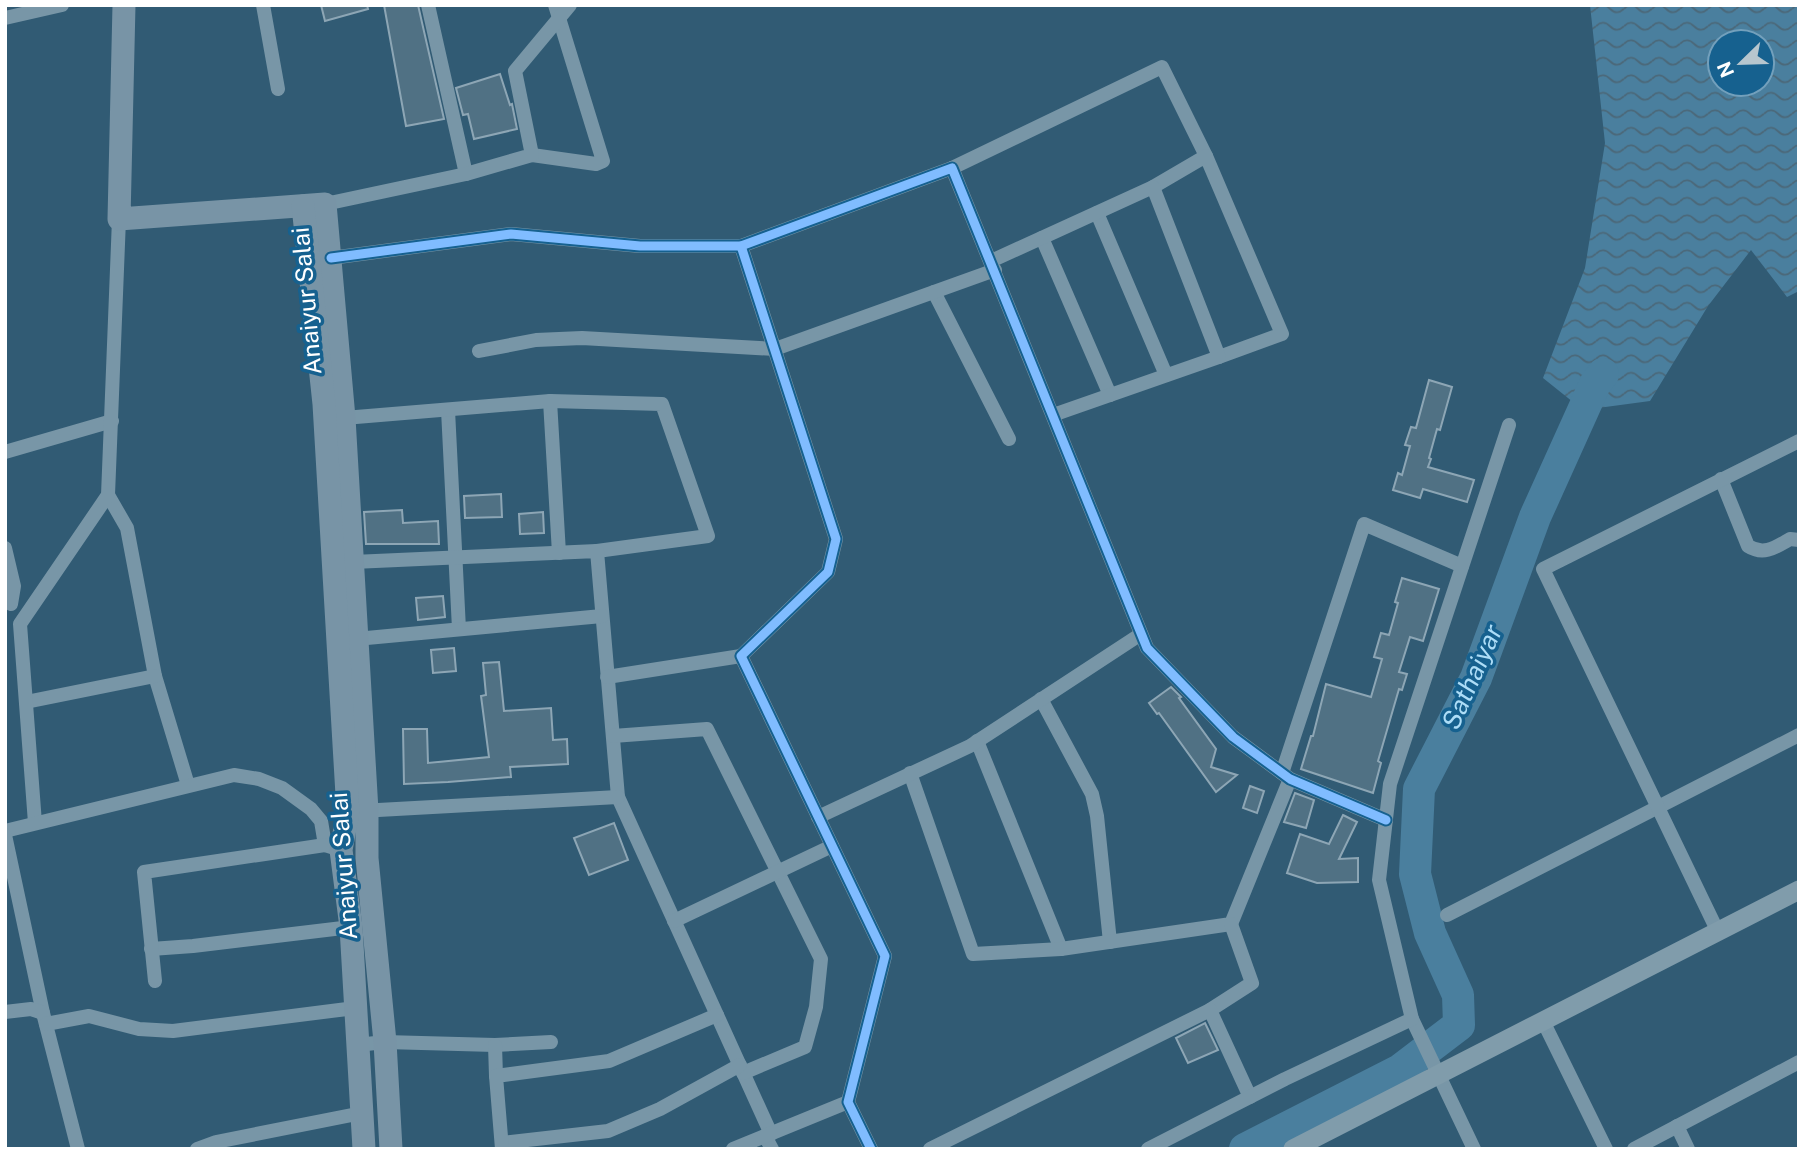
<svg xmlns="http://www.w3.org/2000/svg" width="1804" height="1154" font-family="'Public Sans',sans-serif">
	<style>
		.water { fill: url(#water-waves); fill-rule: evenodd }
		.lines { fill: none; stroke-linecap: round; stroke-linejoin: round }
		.river { stroke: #4a7f9e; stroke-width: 32 }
		.building { fill: #507184; stroke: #8da6b5; stroke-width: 2 }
		.street { stroke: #7896a7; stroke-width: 14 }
		.secondary { stroke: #809cab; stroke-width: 19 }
		.primary { stroke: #7894a6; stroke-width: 23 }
		.cycleway-casing { stroke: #16618f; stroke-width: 13 }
		.cycleway { stroke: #80bcff; stroke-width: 9 }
		.labels { text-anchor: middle; stroke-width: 7; stroke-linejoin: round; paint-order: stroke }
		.street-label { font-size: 24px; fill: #fff; stroke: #16618f }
		.water-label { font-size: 26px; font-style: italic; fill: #adddf7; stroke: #16618f }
	</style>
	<defs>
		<pattern id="water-waves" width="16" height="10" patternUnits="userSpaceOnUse" patternTransform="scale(1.75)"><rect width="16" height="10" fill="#4a7f9e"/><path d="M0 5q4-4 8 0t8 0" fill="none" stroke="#4b6879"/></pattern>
	</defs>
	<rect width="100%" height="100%" fill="#315b74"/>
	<!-- water -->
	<path class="water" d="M1590 5H1799V291L1787 297 1751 250 1708 306 1650 401 1583 410 1543 378 1585 268 1605 143ZM1720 42H1762V84H1720Z"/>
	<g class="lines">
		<!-- river -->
		<path class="river" d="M1245 1149 1400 1070 1459 1025 1458 995 1430 933 1415 874 1419 789 1476 678 1535 517 1595 384 1603 374"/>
	</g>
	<!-- building -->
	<g class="building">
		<path d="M321 5H367L368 9 325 21Z"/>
		<path d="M384 5H418L444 119 406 126Z"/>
		<path d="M500 74 510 105 512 104 517 129 474 139 468 114 463 115 456 88Z"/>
		<path d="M1429 380 1452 387 1440 430 1437 429 1429 458 1431 459 1428 467 1474 480 1467 502 1423 489 1420 498 1393 490 1398 473 1402 475 1410 446 1405 445 1411 427 1416 428Z"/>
		<path d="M501 494 502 517 465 518 464 496Z"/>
		<path d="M402 510 403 523 438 521 439 544H366L364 512Z"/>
		<path d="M543 512 544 533 520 534 519 514Z"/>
		<path d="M1402 578 1439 589 1423 641 1410 637 1399 672 1407 674 1402 690 1399 689 1378 761 1381 763 1373 793 1301 769 1311 736H1313L1326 684 1371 697 1382 659 1374 657 1381 633 1389 635 1398 603 1395 602Z"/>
		<path d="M443 596 445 617 418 620 416 598Z"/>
		<path d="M454 648 456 671 433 673 431 650Z"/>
		<path d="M499 662 504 711 551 708 553 740 567 739 568 764 510 767 511 777 448 782 404 784 403 729H427L428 763 489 757 481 696 486 695 483 663Z"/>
		<path d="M1171 687 1181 697 1179 698 1216 749 1211 767 1237 775 1216 792 1159 713 1157 714 1149 703Z"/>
		<path d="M1250 786 1264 791 1257 813 1243 808Z"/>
		<path d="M1295 793 1314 800 1306 828 1284 822Z"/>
		<path d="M1343 815 1357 822 1339 859 1358 858V882L1317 883 1287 873 1300 834 1329 844Z"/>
		<path d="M614 823 628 860 589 875 574 838Z"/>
		<path d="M1205 1023 1218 1050 1188 1063 1176 1038Z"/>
	</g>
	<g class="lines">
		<!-- street -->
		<g class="street">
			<path d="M263 5 278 89"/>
			<path d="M428 5 466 174"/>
			<path d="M5 18 62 5"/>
			<path d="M532 155 596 164 603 161 555 5"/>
			<path d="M952 168 1162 67 1206 156"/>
			<path d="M1153 187 1206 156 1282 334 1219 357"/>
			<path d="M325 204 466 174 532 155 515 71 570 5"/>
			<path d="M1097 213 1166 375"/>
			<path d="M1042 238 1110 395"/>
			<path d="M741 246 836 539 828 572 741 656 885 956 848 1102 871 1149"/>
			<path d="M331 258 511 234 640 246H741L952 168 1147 648 1233 737 1290 779 1386 820"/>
			<path d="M991 261 1153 187 1219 357 1053 415"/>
			<path d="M934 292 1009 439"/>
			<path d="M479 351 536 340 582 338 775 349 995 270"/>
			<path d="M550 401 559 553"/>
			<path d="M448 410 459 629"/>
			<path d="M344 418 550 401 662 404 708 536 597 551"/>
			<path d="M5 452 112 421"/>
			<path d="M1721 479 1748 546C1764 556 1776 547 1790 539L1799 540"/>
			<path d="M108 495 127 528 155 676 188 785"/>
			<path d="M5 548 14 586 11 604"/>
			<path d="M353 562 597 551 618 797 771 1134"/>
			<path d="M356 639 602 616"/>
			<path d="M607 677 741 656"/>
			<path d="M1041 699 1092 794 1097 816 1110 942"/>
			<path d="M26 702 155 676"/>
			<path d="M613 736 707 729 821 959 816 1007 805 1047 743 1073"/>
			<path d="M977 741 1061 949"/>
			<path d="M910 773 973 954 1061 949 1231 924 1290 779"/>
			<path d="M1282 773 1364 524 1462 566"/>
			<path d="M360 811 618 797"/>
			<path d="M818 817 970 746 1141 634"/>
			<path d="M35 823 20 624 108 495 119 219"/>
			<path d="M5 831 234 775 259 779 282 788 311 809 321 821 325 845 341 850"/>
			<path d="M5 835 43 1013 78 1149"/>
			<path d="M1447 915 1799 735"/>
			<path d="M674 921 832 846"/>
			<path d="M1718 932 1543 569 1799 441"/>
			<path d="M151 949 193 946 351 927"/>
			<path d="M155 981 144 872 325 845"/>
			<path d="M1210 1010 1252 983 1231 924"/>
			<path d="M5 1012 31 1009 43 1013"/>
			<path d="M1412 1019 1474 1149"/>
			<path d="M1543 1021 1606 1149"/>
			<path d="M46 1024 89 1016 139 1029 173 1031 355 1008"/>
			<path d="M357 1045 385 1042 495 1045 551 1042"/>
			<path d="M495 1045 496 1076"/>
			<path d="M1677 1126 1688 1149"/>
			<path d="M765 1136 772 1149"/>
			<path d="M502 1143 608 1131 660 1109 740 1065"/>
			<path d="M197 1149 216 1142 362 1113"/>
			<path d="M502 1149 496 1076 609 1061 717 1015"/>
			<path d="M733 1149 848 1102"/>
			<path d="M930 1149 1210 1010 1250 1097"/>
			<path d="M1148 1149 1285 1079 1412 1019 1379 880 1390 784 1509 425"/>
			<path d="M1634 1149 1799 1062"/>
		</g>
		<!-- secondary -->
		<path class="secondary" d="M1293 1149 1799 890"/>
		<!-- primary -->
		<g class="primary">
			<path d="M124 5 119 219 325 204 344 418 367 811V858L385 1042 391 1149"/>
			<path d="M303 206 324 404 348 812 341 850 351 927 364 1149"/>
		</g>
		<defs>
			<g id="cycleway">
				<path d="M741 246 836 539 828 572 741 656 885 956 848 1102 871 1149"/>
				<path d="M331 258 511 234 640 246H741L952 168 1147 648 1233 737 1290 779 1386 820"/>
			</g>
		</defs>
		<!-- cycleway casing -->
		<use href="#cycleway" class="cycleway-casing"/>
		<!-- cycleway -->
		<use href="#cycleway" class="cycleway"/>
	</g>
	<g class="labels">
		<!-- street labels -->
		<g class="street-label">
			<text transform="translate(307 301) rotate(-95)" y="8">Anaiyur Salai</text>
			<text transform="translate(344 866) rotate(-94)" y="8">Anaiyur Salai</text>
		</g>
		<!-- water labels -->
		<g class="water-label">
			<text transform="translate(1472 677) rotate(-66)" y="9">Sathaiyar</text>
		</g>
	</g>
	<!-- border -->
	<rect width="1804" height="1154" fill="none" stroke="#ffffff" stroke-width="14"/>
	<!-- north arrow -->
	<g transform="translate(1741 63) rotate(247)"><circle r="33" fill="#16618f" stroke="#73a0bc" stroke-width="2"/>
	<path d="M0-5L12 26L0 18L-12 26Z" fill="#b7c6ce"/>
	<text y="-10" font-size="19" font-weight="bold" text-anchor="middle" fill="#ffffff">N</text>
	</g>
</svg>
